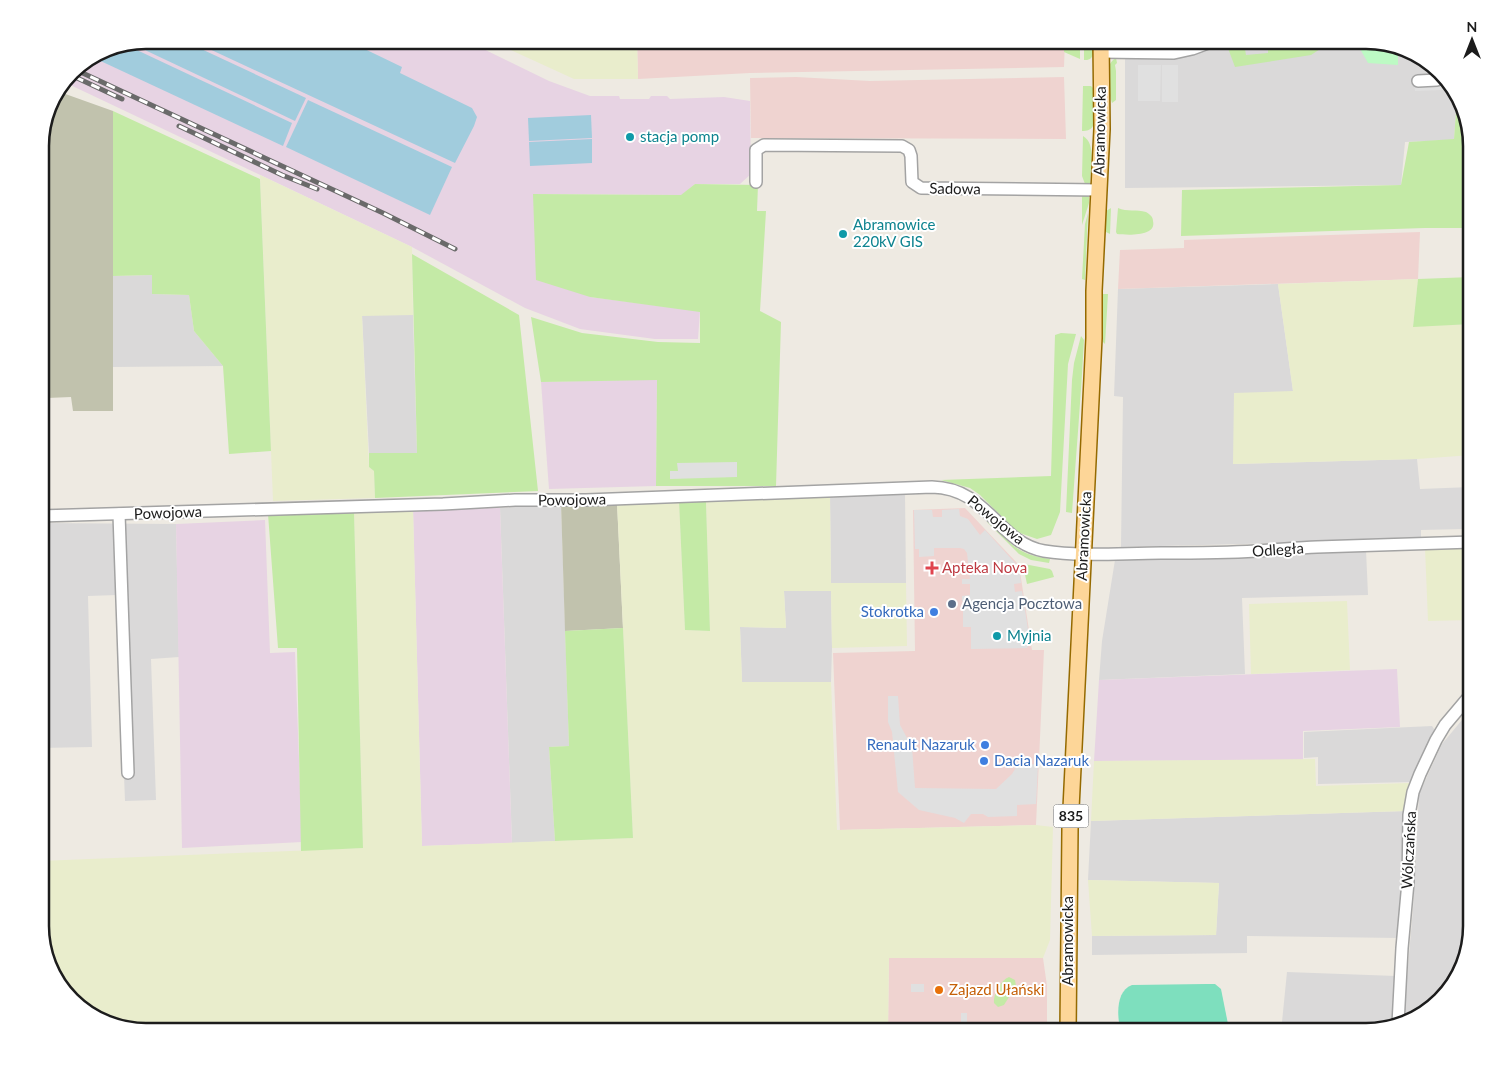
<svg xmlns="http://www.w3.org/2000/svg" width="1512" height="1072" font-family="Lato,sans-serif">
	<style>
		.residential { fill: #dad9d9 }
		.commercial { fill: #efd3d0 }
		.industrial { fill: #e7d3e3 }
		.construction { fill: #c1c2ad }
		.farmland { fill: #e9edcc }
		.grass { fill: #c4eaa6 }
		.park { fill: #bdfac4 }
		.pitch { fill: #7edfbe }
		.parking { fill: #e0e0e0 }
		.water { fill: #a1ccdd }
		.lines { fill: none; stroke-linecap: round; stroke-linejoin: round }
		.minor-casing { stroke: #a3a3a3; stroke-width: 14 }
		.major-casing { stroke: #956a00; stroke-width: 18 }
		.minor { stroke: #fff; stroke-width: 11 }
		.major { stroke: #fdd698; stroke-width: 15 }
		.rail-casing { stroke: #6a6a6a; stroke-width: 5 }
		.rail { stroke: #fff; stroke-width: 3; stroke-dasharray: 9; stroke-linecap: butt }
		.culture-dot { fill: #0f9aa8; stroke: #fff; stroke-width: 2 }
		.health-dot { fill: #e0444e; stroke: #fff; stroke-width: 2 }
		.service-dot { fill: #5c6f8a; stroke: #fff; stroke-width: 2 }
		.shop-dot { fill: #3f7fe0; stroke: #fff; stroke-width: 2 }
		.food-dot { fill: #e8710a; stroke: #fff; stroke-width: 2 }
		.labels { text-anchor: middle; stroke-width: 4; stroke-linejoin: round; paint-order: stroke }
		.shield { fill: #fff; stroke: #606060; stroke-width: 1 }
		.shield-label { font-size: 14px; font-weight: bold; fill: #1c1c1c }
		.street-label { font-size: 15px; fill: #1c1c1c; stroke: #fff }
		.culture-label { font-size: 15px; fill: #0d838f; stroke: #fff; text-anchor: start }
		.health-label { font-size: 15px; fill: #be3a42; stroke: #fff; text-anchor: start }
		.service-label { font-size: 15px; fill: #4e5e75; stroke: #fff; text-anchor: start }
		.shop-label { font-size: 15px; fill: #366cbe; stroke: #fff; text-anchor: end }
		.food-label { font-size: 15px; fill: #c56008; stroke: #fff; text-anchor: start }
		.rim { fill: none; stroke: #1c1c1c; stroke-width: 2.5 }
	</style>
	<rect width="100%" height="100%" fill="#eeeae2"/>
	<!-- residential -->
	<g class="residential">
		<path d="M1125 40H1366L1430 62 1459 97 1457 98 1454 140 1405 142 1401 185 1125 188Z"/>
		<path d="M152 275V294L189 295 194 331 223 366 113 367V276Z"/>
		<path d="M1278 284 1293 391 1234 464 1417 459 1420 489 1471 487 1465 529 1421 530V537L1278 543 1121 547 1123 397 1114 396 1118 289Z"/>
		<path d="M362 315H413L417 453H369Z"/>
		<path d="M905 493 906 583 831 584 830 495Z"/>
		<path d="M561 504 569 746 549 747 555 841 512 843 500 508Z"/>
		<path d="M40 523 176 524 179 657 151 659 156 800 125 801 117 595 88 596 92 747 40 748Z"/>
		<path d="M1366 550 1368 595 1242 598 1245 674 1099 680 1102 641 1115 560Z"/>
		<path d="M784 591H831L832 648 831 682H742L740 627 786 628Z"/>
		<path d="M1472 708V926L1455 975 1451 976H1455L1450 990 1413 1021 1403 1023 1413 909 1419 794 1442 744Z"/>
		<path d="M1432 726 1436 732 1413 782 1318 784V757L1304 758V732Z"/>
		<path d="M1406 811 1399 938 1247 936V953L1092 955V936L1216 935 1219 883 1088 880 1091 821Z"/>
		<path d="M1287 972 1396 976 1391 1026 1366 1032H1281Z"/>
	</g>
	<!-- commercial -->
	<g class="commercial">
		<path d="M637 40H1065L1064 67 750 73 638 79Z"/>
		<path d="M796 77 870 81 1064 77 1066 139 751 138 750 78Z"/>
		<path d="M1420 232 1418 279 1118 289 1120 250 1184 248V240Z"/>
		<path d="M965 508 1019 565 1032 650H1044L1036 825 840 830 833 653 915 651 913 510Z"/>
		<path d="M889 958H1043L1047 986V1032H888Z"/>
	</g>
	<!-- industrial -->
	<g class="industrial">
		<path d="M146 40H465L549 81 590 96H619L620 99H649L651 96H667L670 99 724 97 750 101 751 174 740 184H695L682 195 534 194 590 297 700 311 698 339H655L580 329 525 308 412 247 64 82 76 67 106 48Z"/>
		<path d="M657 379 656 486 549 489 541 382Z"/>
		<path d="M500 508 512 843 422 846 413 509Z"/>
		<path d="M265 520 270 653 295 652 302 842 182 848 176 524Z"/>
		<path d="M1397 669 1400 727 1303 731V760L1094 761 1099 680Z"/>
	</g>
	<!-- construction -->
	<g class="construction">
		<path d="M57 91 113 111V411H73L71 397 47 398 40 139 51 99Z"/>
		<path d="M617 503 623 628 565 631 561 504Z"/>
	</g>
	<!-- farmland -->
	<g class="farmland">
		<path d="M489 40H637L638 79H574Z"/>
		<path d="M260 175 412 247 413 315 362 316 369 467 374 471 375 498 273 501Z"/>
		<path d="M40 222H42L49 508H40Z"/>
		<path d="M1418 279 1413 326 1472 324V455L1417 459 1233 464 1234 393 1293 391 1278 284Z"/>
		<path d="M830 495 831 583H906L907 646 832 648 831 591H784L786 628 740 627 742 682H831L837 830 1036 825 1053 827 1050 940 1043 958H889L888 1032H146L82 1010 51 973 40 932V861L363 848 354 512 413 509 422 846 633 838 617 503 679 501 685 630 710 631 706 502 736 501Z"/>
		<path d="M1472 546 1471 620 1428 621 1425 548Z"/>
		<path d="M1347 601 1350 670 1251 674 1249 604Z"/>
		<path d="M1315 759 1316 786 1410 783 1406 811 1091 821 1094 761Z"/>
		<path d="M1088 880 1219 883 1216 935 1092 936Z"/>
	</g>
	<!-- grass -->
	<g class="grass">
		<path d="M1065 40H1080V59L1064 52Z"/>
		<path d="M1084 40H1093C1093 49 1096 61 1084 60Z"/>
		<path d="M1234 40H1241V49H1245L1246 55 1268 53V49H1279V45H1289V41L1334 40 1311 55 1235 67 1226 43Z"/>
		<path d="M1116 58 1117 63 1115 65 1116 71V100L1112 103C1109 91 1102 65 1116 58Z"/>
		<path d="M1083 86H1091L1093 88V126C1091 130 1087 131 1082 131Z"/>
		<path d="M1459 97 1461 99 1472 146V245L1470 228H1425L1181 236 1182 190 1401 185 1409 142 1454 139 1457 98Z"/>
		<path d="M113 111 260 179 271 451 229 454 223 366 194 331 189 295 152 294V275L113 276Z"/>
		<path d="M1083 136C1097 144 1090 169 1090 183L1085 184 1082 176Z"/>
		<path d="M695 184 758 185 757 211H766L760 311 781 322 776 486H656L657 380 541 382 531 317 582 333 658 342 700 343V312L590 297 536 280 533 194 681 195Z"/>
		<path d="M1082 193 1089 197V203L1082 225Z"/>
		<path d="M1111 208 1110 234 1106 232V211Z"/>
		<path d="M1118 208C1127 212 1137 209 1146 212 1149 214 1153 216 1153 221 1157 237 1127 235 1117 234L1116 232Z"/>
		<path d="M1088 213 1085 280 1082 279 1085 224Z"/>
		<path d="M412 254 519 315 538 491 375 498 374 471 369 467V453H417Z"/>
		<path d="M1472 277V324L1413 327 1418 279Z"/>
		<path d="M1103 294H1108L1105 344 1103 342Z"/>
		<path d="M1061 333 1076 334 1068 364 1060 512 1051 535 1037 539 1017 532 980 495 970 488 941 480 1051 476 1055 335Z"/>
		<path d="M1081 336 1084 340C1081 398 1076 455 1072 513L1066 512 1072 380 1074 363Z"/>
		<path d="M679 501 706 502 710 631 685 630Z"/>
		<path d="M354 512 363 848 301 851 297 648H278L268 514Z"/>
		<path d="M987 522 991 523C1013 546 1017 554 1050 559L1049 563 1031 560 1019 554Z"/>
		<path d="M1024 564 1050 569 1052 571 1054 577 1027 584 1023 565Z"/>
		<path d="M623 628 633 838 555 841 549 747 569 746 565 631Z"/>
		<path d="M1009 977 1015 980 1016 986 1004 1005 998 1007 994 1003C993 994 1001 980 1009 977Z"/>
		<path d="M946 1022H961V1032H945L944 1024Z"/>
	</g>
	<!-- park -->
	<path class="park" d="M1355 40C1368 40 1388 44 1398 54V65L1368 63Z"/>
	<!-- pitch -->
	<path class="pitch" d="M1206 984H1215L1221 989 1228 1024 1226 1032H1121C1117 1018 1115 991 1132 985Z"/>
	<!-- parking -->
	<g class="parking">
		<path d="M1138 65H1161L1160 101H1138Z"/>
		<rect x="1162" y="65" width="16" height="37"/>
		<path d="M1439 72 1449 84 1443 90 1415 91 1414 78H1431Z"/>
		<path d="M737 462V477L670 479V471H678L677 463Z"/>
		<path d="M959 509 960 516 968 519 980 535 985 530 1016 564 1012 569H1019L1021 583 1014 584 1015 592 1022 591 1030 642 1027 648 971 649V627H963V606H970V601H962V596L970 595V584H962V579H970L967 553 964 549 960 548H934V556L919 557V549H915L914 510H932L933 517H942V510Z"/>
		<path d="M888 696H898L900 725 912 747 915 788 996 789 1012 774 1023 756 1024 763 1038 765 1036 804 1017 805V816L988 817 983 814H971L964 823 955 818 919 810 898 792 892 732 888 722Z"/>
		<rect x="911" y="984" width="13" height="8"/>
		<rect x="961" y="1013" width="6" height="19"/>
	</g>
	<!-- water -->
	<g class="water">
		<path d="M146 40H182L306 98 295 121 130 43Z"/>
		<path d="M190 40H346L402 67 400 73 472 108 477 117 474 126 455 163Z"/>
		<path d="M124 44 292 123 283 146 92 57 106 48Z"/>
		<path d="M308 100 452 167 430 215 286 147Z"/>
		<path d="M591 115 592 138 529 141 528 118Z"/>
		<path d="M592 139V163L530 166 529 142Z"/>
	</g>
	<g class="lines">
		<defs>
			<g id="minor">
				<path d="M1101 52 1174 53 1192 49 1216 40"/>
				<path d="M1418 81 1437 80 1442 76"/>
				<path d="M756 182V150L764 145 902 146 909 150 911 156 912 182 921 188 1099 190"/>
				<path d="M119 514 128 773"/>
				<path d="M40 516 443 504 515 500H586L932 487C988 488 998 543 1044 551 1082 557 1123 553 1161 553 1193 553 1224 553 1256 551 1276 550 1296 548 1317 547 1368 545 1420 544 1472 542"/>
				<path d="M1398 1024 1402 948 1408 882 1409 815 1413 792 1420 774 1436 740 1445 725 1472 693"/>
			</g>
			<path id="major" d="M1068 1032 1070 829 1094 338V291L1102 129 1101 40"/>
		</defs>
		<!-- minor casing -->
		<use href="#minor" class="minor-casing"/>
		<!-- major casing -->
		<use href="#major" class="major-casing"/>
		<!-- minor -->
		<use href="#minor" class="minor"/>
		<!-- major -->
		<use href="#major" class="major"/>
		<defs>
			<g id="rail">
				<path d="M74 69 383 213 455 249"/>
				<path d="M75 77 122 99"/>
				<path d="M179 126 282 175 317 189"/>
			</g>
		</defs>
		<!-- rail casing -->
		<use href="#rail" class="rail-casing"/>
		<!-- rail -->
		<use href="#rail" class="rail"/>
	</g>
	<!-- markers -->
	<g class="culture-dot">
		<circle cx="630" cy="137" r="5"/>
		<circle cx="843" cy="234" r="5"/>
		<circle cx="997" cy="636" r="5"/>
	</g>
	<path class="health-dot" d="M929.5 560.5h5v5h5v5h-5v5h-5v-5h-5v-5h5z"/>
	<circle class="service-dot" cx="952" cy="604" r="5"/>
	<g class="shop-dot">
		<circle cx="934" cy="612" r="5"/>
		<circle cx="985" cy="745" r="5"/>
		<circle cx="984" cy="761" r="5"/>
	</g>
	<circle class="food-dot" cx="939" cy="990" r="5"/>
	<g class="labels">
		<!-- shield labels -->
		<rect class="shield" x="1053.5" y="804.5" width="35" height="23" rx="4"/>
		<g class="shield-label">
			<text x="1071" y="821">835</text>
		</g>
		<!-- street labels -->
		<g class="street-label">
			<text transform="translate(1100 131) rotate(-89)" y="5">Abramowicka</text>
			<text transform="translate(955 189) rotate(1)" y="5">Sadowa</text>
			<text transform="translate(572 500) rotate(-1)" y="5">Powojowa</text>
			<text transform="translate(168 513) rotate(-2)" y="5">Powojowa</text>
			<text transform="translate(996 520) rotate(39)" y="5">Powojowa</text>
			<text transform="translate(1084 536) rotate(-87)" y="5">Abramowicka</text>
			<text transform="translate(1278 550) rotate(-4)" y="5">Odległa</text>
			<text transform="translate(1409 850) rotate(-87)" y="5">Wólczańska</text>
			<text transform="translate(1068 941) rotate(-90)" y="5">Abramowicka</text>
		</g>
		<!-- culture labels -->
		<g class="culture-label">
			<text x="640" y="142">stacja pomp</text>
			<text x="853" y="230">Abramowice<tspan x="853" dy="17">220kV GIS</tspan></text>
			<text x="1007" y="641">Myjnia</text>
		</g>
		<!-- health labels -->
		<g class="health-label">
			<text x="942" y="573">Apteka Nova</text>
		</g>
		<!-- service labels -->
		<g class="service-label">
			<text x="962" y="609">Agencja Pocztowa</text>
		</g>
		<!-- shop labels -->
		<g class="shop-label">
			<text x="924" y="617">Stokrotka</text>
			<text x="975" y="750">Renault Nazaruk</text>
			<text x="994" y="766" text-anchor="start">Dacia Nazaruk</text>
		</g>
		<!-- food labels -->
		<g class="food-label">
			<text x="949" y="995">Zajazd Ułański</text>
		</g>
	</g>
	<!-- crop -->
	<path d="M0 0H1512V1072H0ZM146 49H1366A97 97 0 0 1 1463 146V926A97 97 0 0 1 1366 1023H146A97 97 0 0 1 49 926V146A97 97 0 0 1 146 49Z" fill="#fff" fill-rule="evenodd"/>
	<path class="rim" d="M146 49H1366A97 97 0 0 1 1463 146V926A97 97 0 0 1 1366 1023H146A97 97 0 0 1 49 926V146A97 97 0 0 1 146 49Z"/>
	<!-- north arrow -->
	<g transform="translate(1472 40)" stroke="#ffffff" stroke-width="4" paint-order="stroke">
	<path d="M0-4L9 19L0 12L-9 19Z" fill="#1c1c1c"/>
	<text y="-8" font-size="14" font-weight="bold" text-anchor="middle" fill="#1c1c1c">N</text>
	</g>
</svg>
